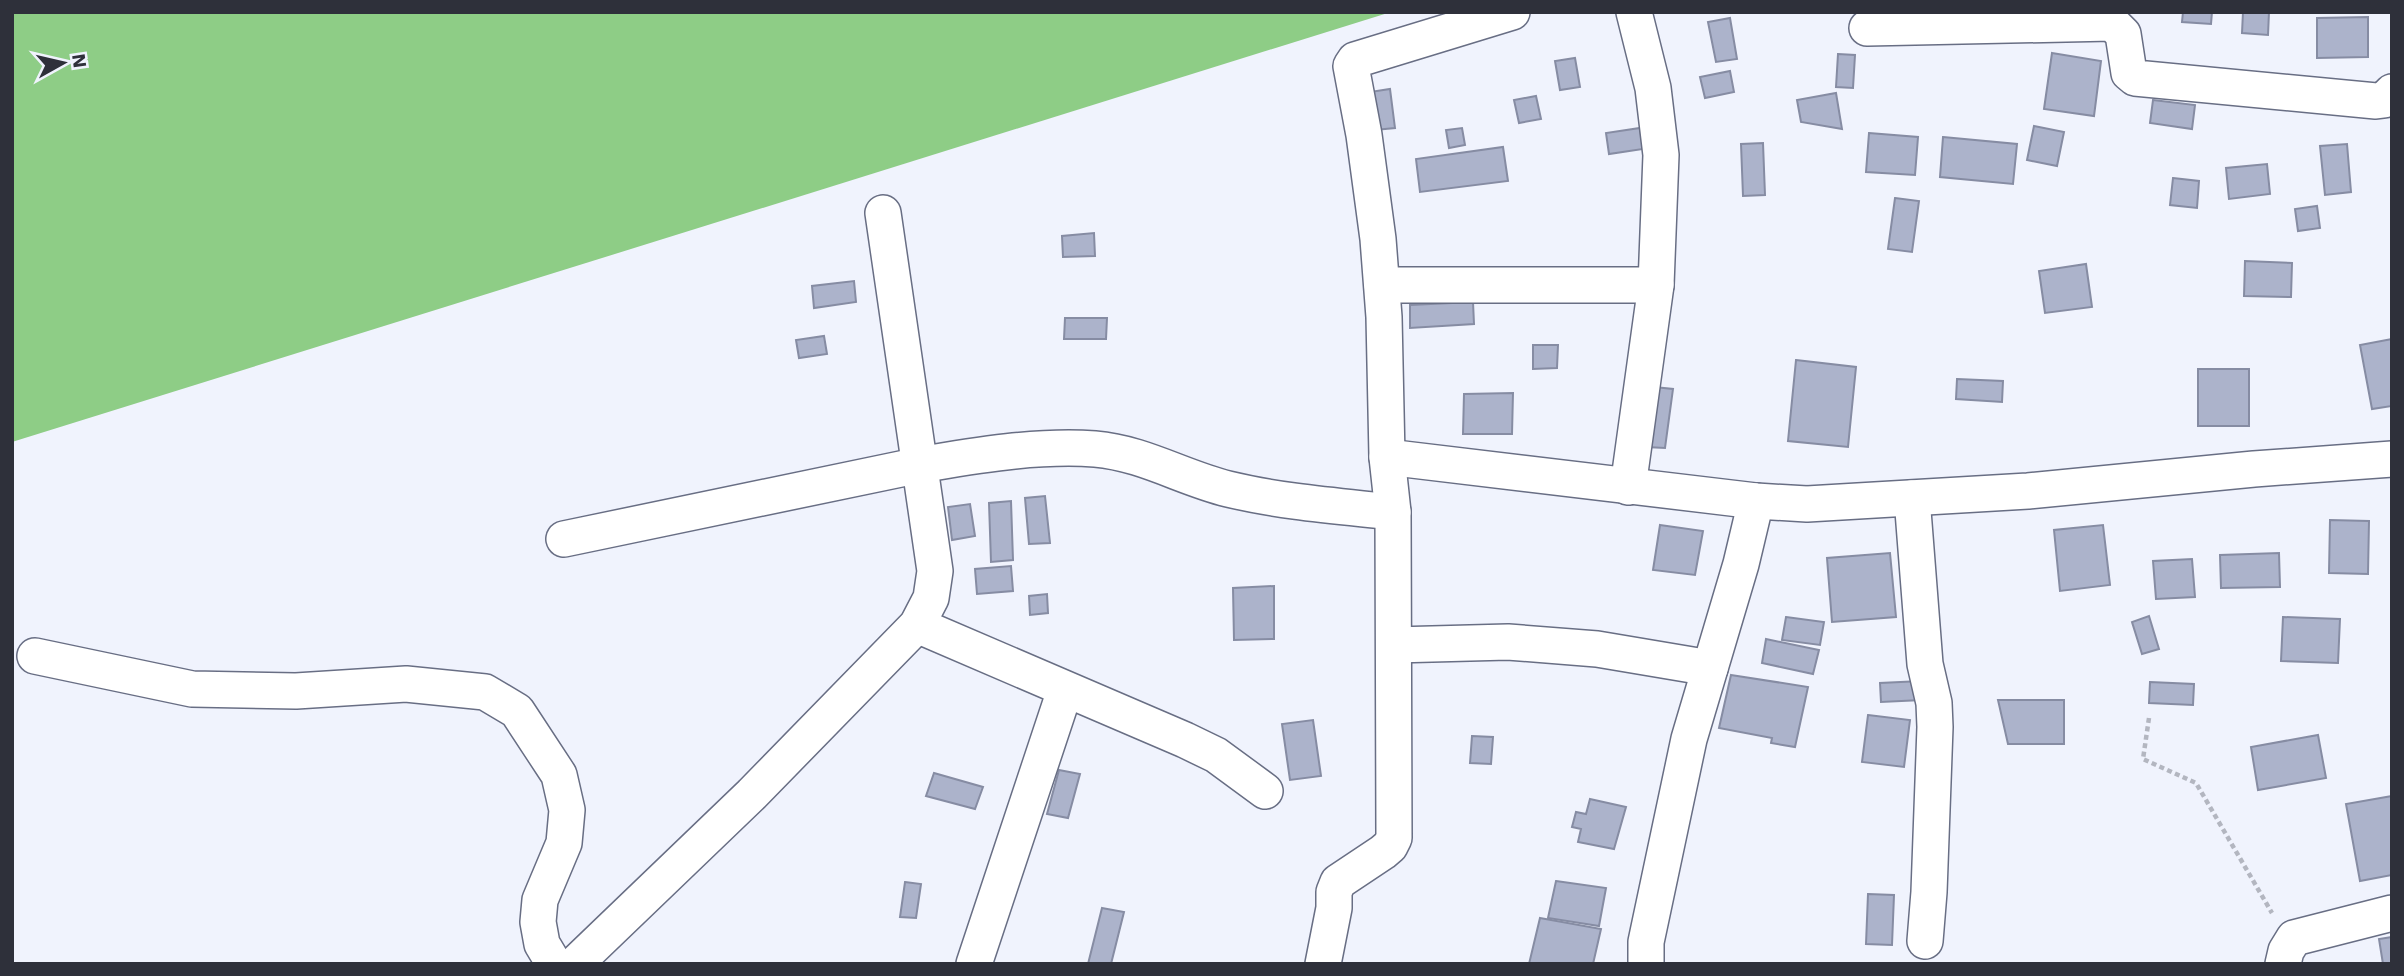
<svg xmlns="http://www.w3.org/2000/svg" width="2404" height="976" font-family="'Work Sans',sans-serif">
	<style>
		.forest { fill: #8ecd86 }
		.building { fill: #acb3cb; stroke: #868ca3; stroke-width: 2 }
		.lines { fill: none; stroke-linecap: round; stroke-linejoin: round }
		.minor-casing { stroke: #686e84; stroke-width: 38 }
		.path { stroke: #b3b6c0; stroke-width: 4.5; stroke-dasharray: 5 3.5; stroke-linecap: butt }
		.minor { stroke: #fff; stroke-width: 35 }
	</style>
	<rect width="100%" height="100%" fill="#f0f3fd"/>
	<!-- forest -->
	<path class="forest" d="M12 12H1391L12 442Z"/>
	<!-- building -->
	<g class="building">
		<path d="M2183 12H2212L2211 24 2182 22Z"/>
		<path d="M2243 12H2269L2268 35 2242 33Z"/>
		<path d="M2368 17V57L2317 58V18Z"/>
		<path d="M1730 18 1737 59 1716 62 1708 22Z"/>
		<path d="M2052 53 2101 61 2094 116 2044 109Z"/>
		<path d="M1838 54 1855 55 1853 88 1836 87Z"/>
		<path d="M1575 58 1580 87 1560 90 1555 61Z"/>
		<path d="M1730 71 1734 92 1705 98 1700 77Z"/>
		<path d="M1390 89 1395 128 1375 130 1370 92Z"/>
		<path d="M1836 93 1842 129 1801 122 1797 100Z"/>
		<path d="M1536 96 1541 119 1519 123 1514 100Z"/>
		<path d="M2153 100 2195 105 2192 129 2150 123Z"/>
		<path d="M2034 126 2064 132 2057 166 2027 160Z"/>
		<path d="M1462 128 1465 145 1449 148 1446 130Z"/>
		<path d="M1640 128 1643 149 1609 154 1606 133Z"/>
		<path d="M1869 133 1918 137 1915 175 1866 172Z"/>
		<path d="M1943 137 2017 144 2013 184 1940 177Z"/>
		<path d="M1763 143 1765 195 1743 196 1741 144Z"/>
		<path d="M2347 144 2351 192 2325 195 2320 146Z"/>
		<path d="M1503 147 1508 181 1420 192 1416 159Z"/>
		<path d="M2267 164 2270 194 2229 199 2226 168Z"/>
		<path d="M2173 178 2199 181 2197 208 2170 205Z"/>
		<path d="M1895 198 1919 201 1912 252 1888 249Z"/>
		<path d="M2317 206 2320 228 2298 231 2295 209Z"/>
		<path d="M1094 233 1095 256 1063 257 1062 236Z"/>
		<path d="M2245 261 2292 263 2291 297 2244 296Z"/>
		<path d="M2086 264 2092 307 2045 313 2039 271Z"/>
		<path d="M854 281 856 302 814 308 812 286Z"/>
		<path d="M1473 302 1474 324 1410 328V305Z"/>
		<path d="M1065 318H1107L1106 339H1064Z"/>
		<path d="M824 336 827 354 799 358 796 340Z"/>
		<path d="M2392 339V406L2372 409 2360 345Z"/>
		<path d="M1533 345H1558L1557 368 1533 369Z"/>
		<path d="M1796 360 1856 367 1848 447 1788 441Z"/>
		<rect x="2198" y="369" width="51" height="57"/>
		<path d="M1957 379 2003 381 2002 402 1956 399Z"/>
		<path d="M1654 387 1673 389 1665 448 1646 447Z"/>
		<path d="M1513 393 1512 434H1463L1464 394Z"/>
		<path d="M1045 496 1050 543 1029 544 1025 498Z"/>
		<path d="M1011 501 1013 560 991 562 989 503Z"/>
		<path d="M970 504 975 536 952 540 948 507Z"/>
		<path d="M2330 520 2369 521 2368 574 2329 573Z"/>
		<path d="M1660 525 1703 531 1695 575 1653 570Z"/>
		<path d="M2103 525 2110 585 2060 591 2054 530Z"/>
		<path d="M1890 553 1896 617 1832 622 1827 558Z"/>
		<path d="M2279 553 2280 587 2221 588 2220 555Z"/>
		<path d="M2192 559 2195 597 2156 599 2153 561Z"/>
		<path d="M1011 566 1013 591 977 594 975 569Z"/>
		<path d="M1274 586V639L1234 640 1233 588Z"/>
		<path d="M1047 594 1048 613 1030 615 1029 596Z"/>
		<path d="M2149 616 2159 649 2142 654 2132 622Z"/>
		<path d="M1786 617 1824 622 1820 645 1782 640Z"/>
		<path d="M2283 617 2340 619 2338 663 2281 661Z"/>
		<path d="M1766 639 1819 650 1813 674 1762 663Z"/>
		<path d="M1731 675 1808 687 1795 747 1771 743 1772 738 1719 728Z"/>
		<path d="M1921 681 1922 700 1881 702 1880 683Z"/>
		<path d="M2150 682 2194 684 2193 705 2149 703Z"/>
		<path d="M1998 700H2064V744H2008Z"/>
		<path d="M1868 715 1910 720 1904 767 1862 762Z"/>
		<path d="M1313 720 1321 776 1290 780 1282 724Z"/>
		<path d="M2318 735 2326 778 2258 790 2251 747Z"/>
		<path d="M1472 736 1493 737 1491 764 1470 763Z"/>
		<path d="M1059 770 1080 774 1068 818 1047 814Z"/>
		<path d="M934 773 983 787 975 809 926 796Z"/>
		<path d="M2392 796V875L2360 881 2346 804Z"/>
		<path d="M1590 799 1626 807 1614 849 1578 842 1581 829 1572 827 1576 812 1586 814Z"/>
		<path d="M1556 881 1606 888 1599 926 1548 918Z"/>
		<path d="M905 882 921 884 916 918 900 917Z"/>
		<path d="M1868 894 1894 895 1892 945 1866 944Z"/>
		<path d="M1102 908 1124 912 1111 964H1088Z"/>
		<path d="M1540 918 1601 929 1593 964H1529Z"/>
		<path d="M2392 937V964H2383L2379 939Z"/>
	</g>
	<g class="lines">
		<defs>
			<g id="minor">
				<path d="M1867 28 2112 23 2123 34 2129 73 2135 78 2376 101 2384 100 2392 92"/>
				<path d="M1382 285H1656"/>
				<path d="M1387 457 1756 501 1807 504 2028 491 2254 469 2392 459"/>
				<path d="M1628 487 1656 285 1661 155 1653 88 1634 12"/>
				<path d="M1912 498 1925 664 1934 703 1935 727 1929 892 1925 941"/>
				<path d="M564 539 920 465C976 455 1039 445 1095 449 1143 453 1183 478 1228 489 1282 502 1338 506 1393 512"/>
				<path d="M917 625 1185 740 1216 755 1265 791"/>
				<path d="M1394 645 1508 642 1597 649 1710 668"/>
				<path d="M35 656 192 689 296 691 406 684 485 692 517 711 559 775 567 810 564 843 540 900 538 922 542 944 554 964"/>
				<path d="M575 964 752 794 917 625 931 598 935 571 883 213"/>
				<path d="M974 964 1065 690"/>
				<path d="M1323 964 1334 908V892L1338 882 1383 852 1390 846 1394 838 1393 512 1387 457 1384 317 1378 239 1364 135 1351 66 1355 60 1512 12"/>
				<path d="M1646 964V942L1689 739 1741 564 1756 501"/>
				<path d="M2283 964 2286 951 2294 938 2392 913"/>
			</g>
		</defs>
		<!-- minor casing -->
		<use href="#minor" class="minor-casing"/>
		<!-- path -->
		<path class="path" d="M2149 718 2143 759 2196 783 2272 913"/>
		<!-- minor -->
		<use href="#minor" class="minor"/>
	</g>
	<!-- border -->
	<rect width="2404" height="976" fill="none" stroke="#2e303a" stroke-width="28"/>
	<!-- north arrow -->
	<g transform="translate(63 63) rotate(82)" stroke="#f0f3fd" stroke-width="5" paint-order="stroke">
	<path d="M0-5L12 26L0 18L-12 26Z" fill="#2e303a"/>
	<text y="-10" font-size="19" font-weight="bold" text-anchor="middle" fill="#2e303a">N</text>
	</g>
</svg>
